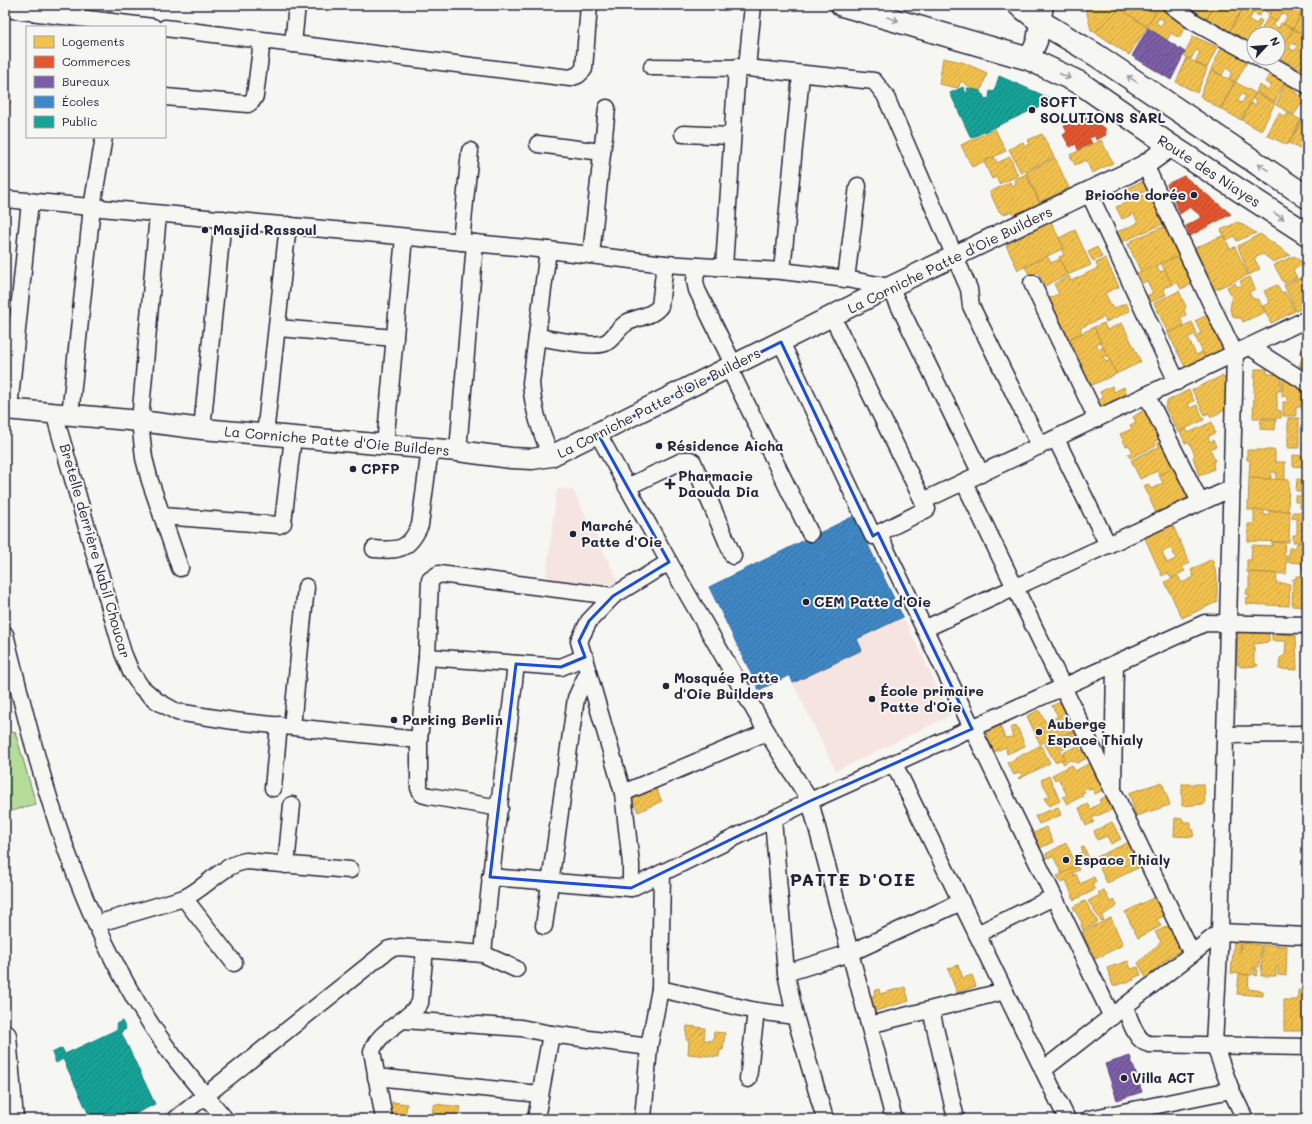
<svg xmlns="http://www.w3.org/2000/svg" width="1312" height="1124" font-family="Mali,sans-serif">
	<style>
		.built { fill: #f6e4e0 }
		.garden { fill: #b5dd99; stroke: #6c806a }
		.homes { fill: url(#homes-hatch); stroke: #b49148; fill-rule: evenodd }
		.shops { fill: url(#shops-hatch); stroke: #aa4732 }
		.offices { fill: url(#offices-hatch); stroke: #604c87 }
		.schools { fill: url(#schools-hatch); stroke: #36699c }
		.public { fill: url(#public-hatch); stroke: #1a7c7c }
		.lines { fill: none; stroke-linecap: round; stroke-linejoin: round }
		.minor-casing { stroke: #22223b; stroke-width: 19 }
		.tertiary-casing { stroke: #22223b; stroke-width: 23 }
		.primary-casing { stroke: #22223b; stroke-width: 25 }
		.trunk-casing { stroke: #22223b; stroke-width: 25 }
		.minor { stroke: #f6f6f2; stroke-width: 16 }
		.tertiary { stroke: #f6f6f2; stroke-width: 20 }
		.primary { stroke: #f6f6f2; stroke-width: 22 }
		.trunk { stroke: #f6f6f2; stroke-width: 22 }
		.oneway { stroke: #9797a0 }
		.marked { fill: none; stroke: #1d4ed8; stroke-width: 3; stroke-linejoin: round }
		.poi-dot { fill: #22223b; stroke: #f6f6f2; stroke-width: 1.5 }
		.labels { text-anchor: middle; stroke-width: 4; stroke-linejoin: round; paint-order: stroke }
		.poi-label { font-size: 14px; font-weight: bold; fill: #22223b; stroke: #f6f6f2; text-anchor: start }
		.street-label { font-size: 14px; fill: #22223b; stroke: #f6f6f2 }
		.district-label { font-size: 18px; font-weight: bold; letter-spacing: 1px; fill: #22223b; stroke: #f6f6f2 }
	</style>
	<defs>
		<pattern id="homes-hatch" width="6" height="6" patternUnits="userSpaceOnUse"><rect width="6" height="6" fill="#f2c14e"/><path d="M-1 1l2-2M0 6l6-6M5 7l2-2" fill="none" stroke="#cfa645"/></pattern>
		<pattern id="shops-hatch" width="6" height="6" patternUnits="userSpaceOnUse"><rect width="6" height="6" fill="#e4572e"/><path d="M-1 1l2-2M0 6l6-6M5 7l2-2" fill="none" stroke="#b84828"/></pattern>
		<pattern id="offices-hatch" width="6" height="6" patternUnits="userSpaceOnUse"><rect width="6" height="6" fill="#7b5ea7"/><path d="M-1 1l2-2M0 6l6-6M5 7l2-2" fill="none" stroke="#5f4982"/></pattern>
		<pattern id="schools-hatch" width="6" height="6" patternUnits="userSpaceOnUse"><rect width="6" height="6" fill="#3f88c5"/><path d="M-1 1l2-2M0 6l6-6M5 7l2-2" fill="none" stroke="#346fa1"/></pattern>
		<pattern id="public-hatch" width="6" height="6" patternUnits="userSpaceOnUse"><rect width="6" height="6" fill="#17a398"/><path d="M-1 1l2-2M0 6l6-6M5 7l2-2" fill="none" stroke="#14847d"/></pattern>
	</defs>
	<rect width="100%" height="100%" fill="#f6f6f2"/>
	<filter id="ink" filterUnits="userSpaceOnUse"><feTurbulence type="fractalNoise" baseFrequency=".025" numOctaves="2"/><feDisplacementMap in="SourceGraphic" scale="8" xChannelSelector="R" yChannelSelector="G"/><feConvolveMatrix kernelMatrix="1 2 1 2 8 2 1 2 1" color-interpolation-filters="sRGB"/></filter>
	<g filter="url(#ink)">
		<!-- built -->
		<g class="built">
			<path d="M557 489 573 490 620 585 546 579Z"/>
			<path d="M903 617 951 715 836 771 793 683 862 650 857 639Z"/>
			<path d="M180 1101 194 1119H155Z"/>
		</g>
		<!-- garden -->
		<path class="garden" d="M15 732 36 804 5 813V735Z"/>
		<!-- homes -->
		<g class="homes">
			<path d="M1085 5H1121L1120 9 1095 32 1091 30Z"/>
			<path d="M1121 5H1159L1147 27 1120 9Z"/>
			<path d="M1159 5H1166L1187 23 1179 38 1171 33 1167 40 1147 27ZM1159 18 1164 20 1161 26 1156 23Z"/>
			<path d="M1186 5H1207L1213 8 1207 19Z"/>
			<path d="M1214 5H1226L1234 9 1237 5 1243 8 1230 31 1207 19Z"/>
			<path d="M1247 5H1275L1270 14 1263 10 1259 16 1245 9Z"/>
			<path d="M1275 5H1302L1305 7 1293 29 1283 24 1287 16 1281 13 1276 22 1268 17Z"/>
			<path d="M1305 7 1307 8V37L1293 29Z"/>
			<path d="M1243 8 1253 13 1249 20 1257 24 1259 19 1262 21 1256 34H1254L1251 45 1228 34Z"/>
			<path d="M1120 9 1147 27 1129 55 1095 32Z"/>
			<path d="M1268 17 1275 21 1273 25 1279 28 1281 23 1293 29 1278 57V34H1259Z"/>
			<path d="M1293 29 1307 37V58L1301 70 1278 57ZM1292 43 1298 46 1295 51 1289 48Z"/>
			<path d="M1193 36 1217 47 1207 68 1195 62 1200 52 1196 50 1191 59 1184 56Z"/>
			<path d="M1223 45 1249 58 1236 82 1229 78 1232 72 1226 68 1222 75 1211 69Z"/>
			<path d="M943 58 962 62 987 73 981 91 974 90 961 81 958 88 939 84Z"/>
			<path d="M1187 58 1207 69 1197 93 1176 82Z"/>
			<path d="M1307 58V75L1300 71Z"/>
			<path d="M1272 69 1288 77 1275 102 1256 92 1259 85 1268 90 1271 85 1265 82Z"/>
			<path d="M1211 70 1234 82 1220 109 1200 96Z"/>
			<path d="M5 76H8L7 94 11 95 10 104H7L6 122Z"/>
			<path d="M1288 79 1299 84 1295 93 1298 94 1301 96 1306 87 1307 88V101L1305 106 1301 104 1294 115 1276 105Z"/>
			<path d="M1235 82 1255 93 1241 120 1221 109ZM1241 94 1246 96 1242 103 1237 101Z"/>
			<path d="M1256 93 1275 103 1261 131 1242 120 1251 103 1255 105 1257 102 1253 99Z"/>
			<path d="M1279 113 1285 117 1288 113 1301 120 1287 145 1267 135Z"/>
			<path d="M1301 122 1307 125V130L1302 137 1307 139V153L1289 143Z"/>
			<path d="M995 129 1006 151 972 167 961 145Z"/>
			<path d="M1042 134 1054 157 1021 173 1009 149 1023 142 1025 146 1030 144 1028 140Z"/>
			<path d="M1101 140 1113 163 1092 173 1086 160 1075 165 1070 155Z"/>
			<path d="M994 157 997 163 1010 157 1018 176 999 184 996 177 992 179 984 162Z"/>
			<path d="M1055 158 1069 188 1040 202 1026 172Z"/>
			<path d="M1026 174 1040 204 1014 216 1012 211 1003 215 998 210 990 192 1010 182 1012 186 1016 184 1014 180Z"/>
			<path d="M1144 181 1148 190 1129 198 1125 189Z"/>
			<path d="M1151 192 1167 222 1122 242 1117 232 1138 223 1134 214 1122 219 1116 207Z"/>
			<path d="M1051 222 1064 248 1018 270 1006 245Z"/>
			<path d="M1238 222 1256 233 1237 241 1234 236 1227 240 1221 230Z"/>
			<path d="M1169 224 1181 255 1141 272 1128 244 1132 242 1131 241Z"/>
			<path d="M1075 230 1091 265 1067 275 1059 257 1064 255 1061 249 1064 248 1059 238Z"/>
			<path d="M1260 234 1290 255 1273 262 1263 254 1254 258 1260 269 1249 275 1238 246Z"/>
			<path d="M1224 235 1230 249 1235 247 1248 275 1214 290 1195 248Z"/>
			<path d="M1097 247 1102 257 1093 261 1088 252Z"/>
			<path d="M1181 255 1198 281 1181 289 1177 282 1172 285 1161 263Z"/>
			<path d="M1047 256 1051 263 1060 259 1067 275 1045 286 1038 272 1030 276 1025 267Z"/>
			<path d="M1294 256 1304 264 1293 270 1297 278 1284 283 1274 265Z"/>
			<path d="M1105 258 1119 287 1105 293 1113 309 1126 303 1130 311 1106 322 1104 317 1080 328 1082 333 1069 339 1049 298 1059 294 1054 284 1069 276 1071 281 1098 268 1096 263Z"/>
			<path d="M1156 265 1160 272 1165 270 1172 285 1163 288 1166 295 1149 303 1146 296 1153 293 1147 281 1140 284 1135 274Z"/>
			<path d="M1307 272V306L1296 311 1284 285 1305 276 1304 274Z"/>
			<path d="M1250 277 1255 289 1249 292 1252 298 1259 300 1265 312 1243 322 1241 318H1236L1233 316 1230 310 1232 297 1227 287 1235 283 1237 287 1242 285 1240 281Z"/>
			<path d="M1277 285 1281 293 1285 292 1295 311 1271 323 1263 306 1270 303 1264 291Z"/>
			<path d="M1179 291 1186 307 1184 310 1186 315 1180 318 1184 326 1168 333 1154 303Z"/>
			<path d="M1213 312 1223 345 1222 356 1208 363 1195 336 1201 333 1195 321Z"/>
			<path d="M1192 322 1197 333 1188 338 1196 355 1202 352 1207 361 1187 371 1168 333Z"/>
			<path d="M1104 323 1107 330 1122 323 1141 362 1116 374 1094 327Z"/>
			<path d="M1094 327 1101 342 1096 344 1099 349 1103 347 1107 355 1103 357 1106 362 1110 360 1116 374 1088 387 1066 341Z"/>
			<path d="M1306 344 1307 345V370L1299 366 1304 355 1300 353Z"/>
			<path d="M1255 369H1267V374H1281V391H1277V410L1281 411V418H1253Z"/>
			<path d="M1222 376 1228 381 1225 410 1211 417 1209 413 1205 415 1192 390Z"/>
			<path d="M1283 378H1295V385H1303L1302 407H1296V416H1283V402H1288V396H1282Z"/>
			<path d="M1112 386 1114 392 1124 387 1129 399 1100 413 1095 402 1103 398 1100 392Z"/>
			<path d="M1189 390 1194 401 1188 404 1190 408 1197 405 1204 420 1178 432 1165 407 1167 401Z"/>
			<path d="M1303 392H1307V411H1302Z"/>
			<path d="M1145 409 1159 439 1154 442 1156 446 1130 458 1128 454 1133 452 1129 445 1126 446 1120 434 1132 429 1130 425 1136 422 1133 417Z"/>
			<rect x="1288" y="418" width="11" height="30"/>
			<path d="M1261 419H1276L1275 430 1260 429Z"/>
			<path d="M1212 422 1215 433 1208 437 1210 442 1213 440 1216 446 1210 449 1215 460 1213 463 1214 469 1199 476 1193 457 1195 455 1189 442 1185 443 1180 431 1186 428 1188 433Z"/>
			<path d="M1304 426H1307V450H1303Z"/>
			<path d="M1166 439 1178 466 1159 475 1157 471 1140 479 1131 460 1159 447 1157 443Z"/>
			<path d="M1247 450H1275V462H1285V480H1276V472H1271V479L1249 478 1250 460H1247Z"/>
			<path d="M1293 455 1303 456V467L1293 466Z"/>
			<path d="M1305 455H1307V478H1304Z"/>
			<path d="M1178 466 1192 495 1156 513 1144 486 1148 484 1151 489 1163 483 1159 475Z"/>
			<path d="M1249 478 1289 480 1288 511 1248 510Z"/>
			<path d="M1297 479 1307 480V508H1300V502H1295V496H1301V491H1296Z"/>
			<path d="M1254 510H1264V515H1269V511H1290L1289 542 1248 541V524H1254Z"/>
			<path d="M1293 512H1306L1307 534H1305V542H1293V535H1297V518H1292Z"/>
			<path d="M1172 524 1190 563 1182 567 1185 571 1171 578 1168 573 1162 576 1144 536ZM1171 548 1176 559 1167 563 1162 552Z"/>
			<path d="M1272 542 1285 543 1284 555H1287L1286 574 1247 572V560H1251L1252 545 1272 546Z"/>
			<path d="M1298 542H1307V573L1303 572 1301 563 1288 562 1289 548H1295Z"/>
			<path d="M1212 559 1217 576V602L1182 618 1165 582 1178 576 1182 583 1194 577 1191 570Z"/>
			<path d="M1249 572 1277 574 1276 583 1290 584 1289 606 1246 604V597L1249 598V594H1246L1247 589H1249Z"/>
			<path d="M1305 573H1307V607L1292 606 1293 579H1296V576H1305Z"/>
			<path d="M1238 629H1251L1252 633 1269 634V642L1254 644V663L1257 664 1258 666 1241 667 1237 664Z"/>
			<path d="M1272 634 1296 635 1297 670 1279 669 1280 658 1285 655 1286 641H1272Z"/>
			<path d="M1060 702 1067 705 1068 710 1061 715 1066 723 1074 722 1078 729 1040 744 1027 716 1039 710 1046 723 1058 716 1052 706Z"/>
			<path d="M1000 726 1005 738 1013 737 1010 728 1017 726 1025 746 1007 754 1006 747 994 752 986 733Z"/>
			<path d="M1075 731 1076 735 1071 737 1074 743 1062 750 1058 744 1064 741 1061 737Z"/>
			<path d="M1054 740 1065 758 1055 762 1045 744Z"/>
			<path d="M1041 745 1050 763 1019 779 1018 778 1023 775 1021 772 1014 775 1007 763Z"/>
			<path d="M1079 745 1080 751 1085 749 1091 756 1077 763 1070 760 1064 764 1061 760 1065 758 1063 753Z"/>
			<path d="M1094 761 1107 788 1095 794 1092 789 1089 790 1088 787 1083 789 1085 792 1081 793 1083 796 1067 804 1063 797 1067 795 1058 778 1055 780 1052 775 1072 765 1075 771Z"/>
			<path d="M1049 776 1060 801 1049 806 1044 798 1050 796 1041 780Z"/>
			<path d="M1162 782 1170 805 1136 816 1129 793Z"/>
			<path d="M651 784 653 790 656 789 662 801 638 812 630 794Z"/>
			<path d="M1182 784H1204L1205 804 1182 806Z"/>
			<path d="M1107 796 1113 809 1092 818 1094 822 1086 826 1079 808 1088 804 1090 809 1101 803 1099 800Z"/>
			<path d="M1058 807 1061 815 1039 824 1035 816Z"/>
			<path d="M1175 818 1183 819V822H1191V829L1194 830 1193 837 1174 836Z"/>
			<path d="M1112 822 1121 839 1111 844 1107 836 1097 840 1094 831Z"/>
			<path d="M1046 827 1053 842 1040 848 1034 833Z"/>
			<path d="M1131 841 1142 866 1107 883 1095 858Z"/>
			<path d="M1066 843 1077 866 1062 874 1053 856 1047 858 1046 854Z"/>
			<path d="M1084 847 1089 859 1082 863 1078 854 1083 852 1081 848Z"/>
			<path d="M1077 866 1079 870 1073 873 1074 876 1076 874 1080 884 1094 877 1096 882 1092 884 1095 890 1074 900 1066 880 1061 883 1057 876Z"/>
			<path d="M1104 890 1110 902 1115 900 1117 906 1102 916 1104 920 1101 921 1088 901 1100 895 1098 893Z"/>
			<path d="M1157 896 1167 915 1157 919 1161 926 1138 938 1125 912Z"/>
			<path d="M1085 901 1098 922 1083 930 1081 925 1082 923 1073 907Z"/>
			<path d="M1111 918 1123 945 1095 959 1082 932Z"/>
			<path d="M1173 924 1181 943 1179 951 1160 965 1147 979 1138 963 1161 942 1155 932Z"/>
			<path d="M1234 942 1240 943 1239 952H1240L1241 943 1261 945 1259 967H1256V969L1258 970 1257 976 1254 975 1255 968H1253L1252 975 1231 973Z"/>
			<path d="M1262 945 1287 946 1286 976 1278 975V967H1276V976H1261Z"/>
			<path d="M1128 961 1131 969 1138 967 1141 975 1133 978 1134 980 1113 986 1107 968Z"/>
			<path d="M958 965 963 978 972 975 976 986 957 993 948 969Z"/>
			<path d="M1239 974 1249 975 1248 989 1263 991V996L1237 994Z"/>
			<path d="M905 987 909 1001 869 1013 864 998 875 995 874 991 879 989 880 994Z"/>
			<path d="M1298 990 1306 991 1305 1031H1284V1000H1298Z"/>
			<path d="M687 1026 705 1028 704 1040 713 1041 714 1032 725 1033 723 1050H720L719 1057 688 1054 689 1040H686Z"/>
			<path d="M392 1102 407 1104 405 1119H390Z"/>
			<path d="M435 1104 461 1107 459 1117 446 1115 444 1117 458 1119H432L433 1107Z"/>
		</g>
		<!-- shops -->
		<g class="shops">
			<path d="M1083 117 1105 128 1106 135 1096 140 1095 136 1089 138 1092 143 1078 150 1076 144 1070 147 1063 135 1067 132 1064 126 1072 122 1075 127 1078 126 1075 120Z"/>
			<path d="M1184 176 1231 214 1190 236 1186 226 1202 217 1190 207 1180 214 1167 184Z"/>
		</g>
		<!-- offices -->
		<g class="offices">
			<path d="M1148 28 1185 52 1171 80 1132 56Z"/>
			<path d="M1130 1056 1142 1092 1117 1100 1105 1064Z"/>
		</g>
		<!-- schools -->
		<path class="schools" d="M854 516 903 617 857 639 862 650 793 683 790 675 759 690 709 587Z"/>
		<!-- public -->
		<g class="public">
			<path d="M999 76 1054 100 971 138 950 93 963 87 966 93 968 91 967 88 981 91 985 99 989 98 990 91 994 92Z"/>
			<path d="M122 1021 126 1029 121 1032 155 1104 125 1119H91L63 1059 56 1063 52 1053 62 1048 65 1054 118 1029 116 1024Z"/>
		</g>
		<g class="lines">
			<defs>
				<g id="minor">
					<path d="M1171 5 1194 22 1254 55"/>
					<path d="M5 9 153 27"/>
					<path d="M165 28 570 78 578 75 584 69 589 5"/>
					<path d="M293 44 297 5"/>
					<path d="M1259 58 1307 85"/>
					<path d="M652 67 747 68 753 5"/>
					<path d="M747 68 874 81 885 95 969 289 971 306 1040 446"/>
					<path d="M165 97 248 104 252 101 255 96 262 41"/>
					<path d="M683 134 732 136"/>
					<path d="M538 144 602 152"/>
					<path d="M1145 165 1235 354 1220 932 1214 1044 1231 1090 1245 1119"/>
					<path d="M1089 193 1177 382"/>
					<path d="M5 199 548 250 665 264 782 271 846 279 890 287 981 474"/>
					<path d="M158 214 140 421 144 458 150 481 180 568"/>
					<path d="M461 242 470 151"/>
					<path d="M548 250 531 383C533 410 541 432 551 456"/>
					<path d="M591 255 607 108"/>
					<path d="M697 266 695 281 697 290 734 366"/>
					<path d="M724 267 737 67"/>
					<path d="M782 271 801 75"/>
					<path d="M846 279 858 186"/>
					<path d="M1032 283 1097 419"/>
					<path d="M278 328 395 338"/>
					<path d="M537 337C552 339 594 348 605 343 614 339 617 328 628 322 639 317 653 316 660 306L665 264"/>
					<path d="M781 342 873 536 927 509 832 316"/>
					<path d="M1250 347 1307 383"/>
					<path d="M729 368 810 533"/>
					<path d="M1147 396 1200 502"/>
					<path d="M9 409 30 201"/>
					<path d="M54 413 123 653 131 672 141 687 157 701 177 712 234 721 419 740"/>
					<path d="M70 415 92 207 104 137"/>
					<path d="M202 429 223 219"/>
					<path d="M598 434 669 562 767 732 810 801 894 1119"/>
					<path d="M265 435 288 225"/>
					<path d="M1056 439 1108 545"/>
					<path d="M385 445 404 237"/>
					<path d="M458 451 475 243"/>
					<path d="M964 482 1192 954"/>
					<path d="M627 487 684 460H690L693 462 733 556"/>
					<path d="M923 501 1307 319"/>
					<path d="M162 516 279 525 283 523 293 437"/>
					<path d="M878 533 1112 1017"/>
					<path d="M374 549C399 551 409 550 420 525L430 449"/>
					<path d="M924 629 1232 488"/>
					<path d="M5 634C40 777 79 928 168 1049 186 1073 206 1096 225 1119"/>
					<path d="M427 657 561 667 585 657"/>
					<path d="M292 726 306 587"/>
					<path d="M1225 735 1307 734"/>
					<path d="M894 764 1067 1119"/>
					<path d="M1113 787 1115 664"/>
					<path d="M273 788 279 725"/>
					<path d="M623 793 767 732"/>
					<path d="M500 808 429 796 422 794 419 788V740L427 657 430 580 439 574 613 596"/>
					<path d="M773 819 786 973 795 1016 825 1119"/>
					<path d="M286 865 292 805"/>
					<path d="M490 877 631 888 810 801 1205 623 1307 625"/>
					<path d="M631 888V864L623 793 579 641 589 621 613 596 669 562"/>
					<path d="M184 898 234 963"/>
					<path d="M96 924 184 898C206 888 222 865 246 861L350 870"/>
					<path d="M544 926 576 698 588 672"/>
					<path d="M977 934 1054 897"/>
					<path d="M483 954C492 857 505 760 516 664"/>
					<path d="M786 973 850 953 961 902"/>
					<path d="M660 989 756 1011 795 1016"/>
					<path d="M1125 1007C1130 1019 1135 1041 1149 1044L1307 1047"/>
					<path d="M931 1010 956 1119"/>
					<path d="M403 1020 521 1028 551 1034"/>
					<path d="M869 1025 1005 991"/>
					<path d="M1043 1070 1220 932 1307 936"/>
					<path d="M376 1077 539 1094"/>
					<path d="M748 1079 756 1011"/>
					<path d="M176 1119 389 949 400 947 483 954 516 969"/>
					<path d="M384 1119 372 1051C380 1029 407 1022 420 1003L425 949"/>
					<path d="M536 1119 551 1034 649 1047"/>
					<path d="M643 1119 649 1047 660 989 662 873"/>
					<path d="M1089 1119 1231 1090"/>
				</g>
				<g id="tertiary">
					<path d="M1029 59 1037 41 1043 5"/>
					<path d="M5 409 140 421 202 429 458 451 511 458 532 459 551 456 890 287 1145 165 1171 146"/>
				</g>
				<g id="primary">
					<path d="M842 5 1029 59 1080 83 1171 146 1307 234"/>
					<path d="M1019 5 1041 22 1096 55 1307 197"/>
				</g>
				<path id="trunk" d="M5 1036 12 1119"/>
			</defs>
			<!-- minor casing -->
			<use href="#minor" class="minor-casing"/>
			<!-- tertiary casing -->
			<use href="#tertiary" class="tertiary-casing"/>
			<!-- primary casing -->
			<use href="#primary" class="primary-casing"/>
			<!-- trunk casing -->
			<use href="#trunk" class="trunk-casing"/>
			<!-- minor -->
			<use href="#minor" class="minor"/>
			<!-- tertiary -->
			<use href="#tertiary" class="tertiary"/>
			<!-- primary -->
			<use href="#primary" class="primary"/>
			<!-- trunk -->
			<use href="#trunk" class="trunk"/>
		</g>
		<!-- one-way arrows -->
		<defs><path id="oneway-shaft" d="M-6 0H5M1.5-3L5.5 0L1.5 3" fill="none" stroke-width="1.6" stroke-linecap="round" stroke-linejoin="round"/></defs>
		<g class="oneway">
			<use href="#oneway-shaft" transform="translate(893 19) rotate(18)"/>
			<use href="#oneway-shaft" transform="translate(1065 76) rotate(25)"/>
			<use href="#oneway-shaft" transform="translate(1132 79) rotate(-146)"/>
			<use href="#oneway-shaft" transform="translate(1263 167) rotate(-146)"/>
			<use href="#oneway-shaft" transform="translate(1279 216) rotate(33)"/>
		</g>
	</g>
	<!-- marked area -->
	<path class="marked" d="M781 342 873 536 878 533 972 729 810 801 631 888 490 877 516 664 561 667 585 657 579 641 589 621 613 596 669 562 598 434Z"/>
	<!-- markers -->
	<g class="poi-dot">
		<circle cx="1032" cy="110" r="4"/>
		<circle cx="1194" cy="195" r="4"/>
		<circle cx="205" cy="230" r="4"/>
		<circle cx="659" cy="446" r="4"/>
		<circle cx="353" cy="469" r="4"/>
		<path d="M668 478h4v4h4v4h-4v4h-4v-4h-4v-4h4z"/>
		<circle cx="573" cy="534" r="4"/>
		<circle cx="806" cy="602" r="4"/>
		<circle cx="666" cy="686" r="4"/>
		<circle cx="872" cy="699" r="4"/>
		<circle cx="394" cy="720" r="4"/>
		<circle cx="1039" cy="732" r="4"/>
		<circle cx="1066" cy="860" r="4"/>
		<circle cx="1124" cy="1078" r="4"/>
	</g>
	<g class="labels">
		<!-- poi labels -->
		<g class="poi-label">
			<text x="1040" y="107">SOFT<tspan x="1040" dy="16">SOLUTIONS SARL</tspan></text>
			<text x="1186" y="200" text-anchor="end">Brioche dorée</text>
			<text x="213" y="235">Masjid Rassoul</text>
			<text x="667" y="451">Résidence Aicha</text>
			<text x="361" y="474">CPFP</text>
			<text x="678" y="481">Pharmacie<tspan x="678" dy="16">Daouda Dia</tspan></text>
			<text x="581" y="531">Marché<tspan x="581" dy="16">Patte d'Oie</tspan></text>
			<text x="814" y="607">CEM Patte d'Oie</text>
			<text x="674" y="683">Mosquée Patte<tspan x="674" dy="16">d'Oie Builders</tspan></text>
			<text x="880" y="696">École primaire<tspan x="880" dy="16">Patte d'Oie</tspan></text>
			<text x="402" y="725">Parking Berlin</text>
			<text x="1047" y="729">Auberge<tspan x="1047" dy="16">Espace Thialy</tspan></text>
			<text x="1074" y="865">Espace Thialy</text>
			<text x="1132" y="1083">Villa ACT</text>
		</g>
		<!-- street labels -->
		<g class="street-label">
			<text transform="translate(1209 171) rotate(33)" y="5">Route des Niayes</text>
			<text transform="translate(950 260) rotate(-26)" y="5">La Corniche Patte d'Oie Builders</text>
			<text transform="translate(659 403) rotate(-27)" y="5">La Corniche Patte d'Oie Builders</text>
			<text transform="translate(337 441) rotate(5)" y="5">La Corniche Patte d'Oie Builders</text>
			<text transform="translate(95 551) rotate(74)" y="5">Bretelle derrière Nabil Choucar</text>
		</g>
		<!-- district labels -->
		<g class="district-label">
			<text x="853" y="886">PATTE D'OIE</text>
		</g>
	</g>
	<!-- margin -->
	<rect width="1312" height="1124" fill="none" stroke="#f6f6f2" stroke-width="20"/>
	<rect x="10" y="10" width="1292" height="1104" fill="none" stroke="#22223b" stroke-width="1.5" filter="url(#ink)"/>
	<!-- legend -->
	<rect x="26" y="26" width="140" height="112" fill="#f6f6f2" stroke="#a1a1a9"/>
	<rect x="34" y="36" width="20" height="12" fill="#f2c14e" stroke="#a1a1a9"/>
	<text x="62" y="46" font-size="12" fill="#22223b">Logements</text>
	<rect x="34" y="56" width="20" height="12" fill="#e4572e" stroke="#a1a1a9"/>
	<text x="62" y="66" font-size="12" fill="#22223b">Commerces</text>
	<rect x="34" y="76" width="20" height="12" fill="#7b5ea7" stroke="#a1a1a9"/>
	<text x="62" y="86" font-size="12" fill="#22223b">Bureaux</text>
	<rect x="34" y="96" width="20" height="12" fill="#3f88c5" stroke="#a1a1a9"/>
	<text x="62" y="106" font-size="12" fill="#22223b">Écoles</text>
	<rect x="34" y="116" width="20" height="12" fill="#17a398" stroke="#a1a1a9"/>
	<text x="62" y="126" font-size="12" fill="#22223b">Public</text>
	<!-- north arrow -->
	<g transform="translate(1266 46) rotate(64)"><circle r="19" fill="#f6f6f2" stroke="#a1a1a9"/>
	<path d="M0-3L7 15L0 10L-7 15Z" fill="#22223b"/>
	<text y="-6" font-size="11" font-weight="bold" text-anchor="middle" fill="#22223b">N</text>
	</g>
</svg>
